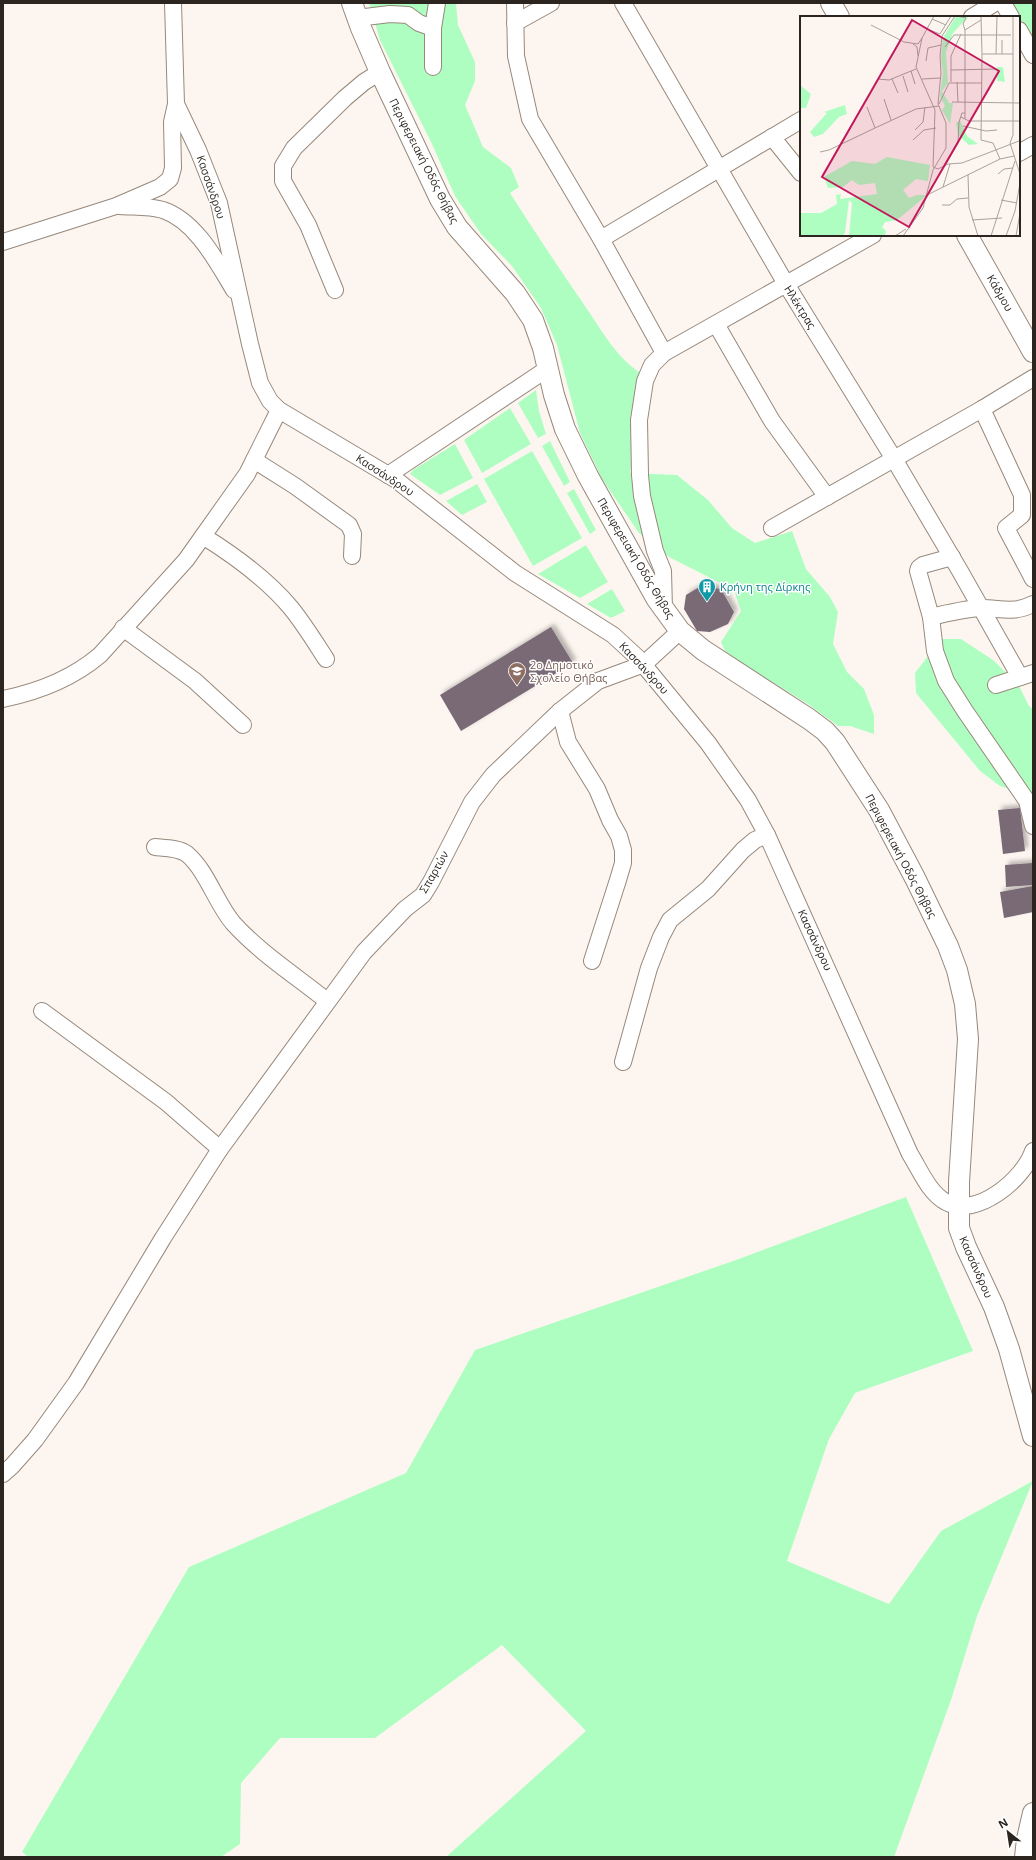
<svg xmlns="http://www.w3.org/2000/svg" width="1036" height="1860" font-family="'Open Sans',sans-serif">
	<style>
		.green { fill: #affec1 }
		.building { fill: #796a76; filter: url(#shadow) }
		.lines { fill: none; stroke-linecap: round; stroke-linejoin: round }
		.minor-casing { stroke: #97887b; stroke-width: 18 }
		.major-casing { stroke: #97887b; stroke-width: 22 }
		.minor { stroke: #fff; stroke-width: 16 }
		.major { stroke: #fff; stroke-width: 20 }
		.labels { text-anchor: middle; stroke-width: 3; stroke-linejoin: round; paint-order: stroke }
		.street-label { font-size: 11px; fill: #2b241f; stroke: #fff }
		.culture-label { font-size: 11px; fill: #0d838f; stroke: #fff; text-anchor: start }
		.education-label { font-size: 11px; fill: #785e54; stroke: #fff; text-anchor: start }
		.inset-road { fill: none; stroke: #a9a29c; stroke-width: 1 }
		.view { fill: #c2185b; fill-opacity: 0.15; stroke: #c2185b; stroke-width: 2 }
		.inset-edge { fill: none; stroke: #2b241f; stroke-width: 2 }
	</style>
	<defs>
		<filter id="shadow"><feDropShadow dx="3.5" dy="-3.5" stdDeviation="2" flood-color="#0004"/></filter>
	</defs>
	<rect width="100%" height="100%" fill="#fdf6f0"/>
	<!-- green -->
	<g class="green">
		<path d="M369 3H456L458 25 475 62V81L465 105 483 147 511 168 519 187 510 193C534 231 559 268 585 306 601 329 617 359 641 373L631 422 634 450 630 473 677 475 708 500 732 528 755 543 792 531 806 569 830 597 838 612 833 644 847 672 864 689 874 715V734L850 726H838L808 704 738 661 725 651 721 642 741 611 734 590 669 557 639 533 602 479 580 433 557 345 541 308 512 266 481 234 455 196 432 144 380 40Z"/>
		<path d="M1009 3H1033V44L1019 20V17H1017Z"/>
		<path d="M536 390 539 411 546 434 538 438 518 403Z"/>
		<path d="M510 408 531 444 482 473 464 440Z"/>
		<path d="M550 441 570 482 564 486 542 446Z"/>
		<path d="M455 444 473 478 440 495 410 474 413 470Z"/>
		<path d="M532 451 582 538 533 566 484 479Z"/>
		<path d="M477 484 487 502 462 515 446 501Z"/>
		<path d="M574 489 596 530 590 534 567 493Z"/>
		<path d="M586 545 608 582 580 598 538 574Z"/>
		<path d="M612 589 625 611 611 618 587 604Z"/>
		<path d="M941 639H961L993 660 1018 684 1029 706 1033 709V797L1000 786 980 771 916 693 915 673Z"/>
		<path d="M906 1197 973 1351 855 1393 829 1439 787 1561 889 1604 941 1531 1033 1481 977 1616 951 1700 894 1857H446L586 1731 502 1645 375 1738H280L241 1783 240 1844 221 1857H28L22 1852 189 1567 406 1473 475 1350 736 1260Z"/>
	</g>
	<!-- building -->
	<g class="building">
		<path d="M701 586 721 589 734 612 728 624 710 632 697 631 684 609 686 595Z"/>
		<path d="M551 627 573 663 461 731 440 695Z"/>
		<path d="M1020 808 1025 851 1003 854 998 810Z"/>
		<path d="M1033 863V885L1006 887 1005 865Z"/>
		<path d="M1033 886V912L1004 918 1000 892Z"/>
	</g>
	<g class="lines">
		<defs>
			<g id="minor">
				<path d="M173 3 176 104 198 150 219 203 250 344 260 383 270 401 279 410 395 479 515 573 613 635 638 658 708 743 748 800 767 835 910 1154C920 1170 929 1193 946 1202 976 1219 1024 1179 1033 1151"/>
				<path d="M515 3 516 56 530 119 601 239 664 353"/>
				<path d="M623 3 786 284 894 459 960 571 1020 677"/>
				<path d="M1003 3 1011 17"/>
				<path d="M972 17 995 3"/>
				<path d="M357 18 390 14 408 15 419 23 433 28"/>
				<path d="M515 23 551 3"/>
				<path d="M1019 30 1033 55"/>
				<path d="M433 67V28L437 3"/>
				<path d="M772 137 801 173"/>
				<path d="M1019 153 1033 145"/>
				<path d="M120 206C134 207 150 206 163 210 196 221 217 262 234 290"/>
				<path d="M601 239 801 120"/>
				<path d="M3 242 116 206 160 187 170 179 173 168 172 122 176 104"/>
				<path d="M335 290 308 225 283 181V166L294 148 345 98 364 82 380 72"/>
				<path d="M716 324 772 421 827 497"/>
				<path d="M982 409 1022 495V515L1006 528 1033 579"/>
				<path d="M254 460 295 486 349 525 353 534 352 556"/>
				<path d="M388 475 547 369"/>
				<path d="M772 528 982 409 1033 378"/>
				<path d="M203 536C235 556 267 579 291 608 304 624 315 642 326 659"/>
				<path d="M952 557 923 565 919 568 918 571 931 617 935 651 946 681 965 711 1027 801 1033 826"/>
				<path d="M664 609 663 571 655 551 642 496 640 475 639 420 645 381 652 365 664 353 873 235"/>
				<path d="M931 617C947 613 964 609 981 608 1001 608 1013 614 1033 604"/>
				<path d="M123 628 195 681 243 725"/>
				<path d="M996 685 1033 673"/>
				<path d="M3 699C37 692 73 678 100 655L186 560 203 536 247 474 279 410"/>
				<path d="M560 711 568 742 597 789 610 820 619 836 623 850V863L618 880 592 961"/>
				<path d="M155 847C165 848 179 848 187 854 207 871 216 903 233 923 260 953 296 976 327 1001"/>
				<path d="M623 1062 649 968 661 937 670 920 708 889 743 850 755 840 767 835"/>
				<path d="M220 1149 364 952 405 909 423 895 431 882 472 802 493 775 560 711 598 681 644 664 680 631"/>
				<path d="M3 1474 12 1466 35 1440 76 1383 163 1238 220 1149 166 1102 42 1011"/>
			</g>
			<g id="major">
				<path d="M352 3 361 28 380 72 440 199 457 227 515 293 533 320 543 348 554 395 565 429 588 476 656 598 680 631 703 650 809 719 825 731 835 742 879 810 915 878 948 946 957 970 965 1004 968 1039 959 1182V1228L966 1247 994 1307 1009 1349 1033 1436"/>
				<path d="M831 3 839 17"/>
				<path d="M967 235 1033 352"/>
				<path d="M1025 1857 1027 1839 1033 1813"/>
			</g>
		</defs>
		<!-- minor casing -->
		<use href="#minor" class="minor-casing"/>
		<!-- major casing -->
		<use href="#major" class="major-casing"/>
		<!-- minor -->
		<use href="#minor" class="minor"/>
		<!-- major -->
		<use href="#major" class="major"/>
	</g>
	<!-- icons -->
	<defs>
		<symbol id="building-pin" viewBox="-11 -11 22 30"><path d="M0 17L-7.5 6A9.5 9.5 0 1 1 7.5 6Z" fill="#0f9aa8" stroke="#fff"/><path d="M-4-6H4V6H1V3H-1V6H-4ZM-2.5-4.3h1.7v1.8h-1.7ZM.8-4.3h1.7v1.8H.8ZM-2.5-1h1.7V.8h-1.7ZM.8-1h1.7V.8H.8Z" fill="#fff"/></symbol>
		<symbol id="school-pin" viewBox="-11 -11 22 30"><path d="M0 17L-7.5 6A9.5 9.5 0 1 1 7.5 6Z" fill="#8d6e63" stroke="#fff"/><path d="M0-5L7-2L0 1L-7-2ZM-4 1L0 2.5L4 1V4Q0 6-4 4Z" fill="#fff"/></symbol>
	</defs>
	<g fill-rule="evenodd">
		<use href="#building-pin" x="697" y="577" width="20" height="27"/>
		<use href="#school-pin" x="507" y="661" width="20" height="27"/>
	</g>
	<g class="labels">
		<!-- street labels -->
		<g class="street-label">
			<text transform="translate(424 161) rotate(63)" y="4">Περιφερειακή Οδός Θήβας</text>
			<text transform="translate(211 187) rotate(71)" y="4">Κασσάνδρου</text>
			<text transform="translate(1000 293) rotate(60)" y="4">Κάδμου</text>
			<text transform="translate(800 307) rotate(58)" y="4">Ηλέκτρας</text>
			<text transform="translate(385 475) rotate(33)" y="4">Κασσάνδρου</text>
			<text transform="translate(636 558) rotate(59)" y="4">Περιφερειακή Οδός Θήβας</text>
			<text transform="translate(644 668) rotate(47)" y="4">Κασσάνδρου</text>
			<text transform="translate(901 856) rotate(62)" y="4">Περιφερειακή Οδός Θήβας</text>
			<text transform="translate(434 872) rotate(-60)" y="4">Σπαρτών</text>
			<text transform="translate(815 940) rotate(65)" y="4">Κασσάνδρου</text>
			<text transform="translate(976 1267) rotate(66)" y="4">Κασσάνδρου</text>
		</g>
		<!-- culture labels -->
		<g class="culture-label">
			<text x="720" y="591">Κρήνη της Δίρκης</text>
		</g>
		<!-- education labels -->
		<g class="education-label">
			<text x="530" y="669">2ο Δημοτικό<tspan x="530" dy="13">Σχολείο Θήβας</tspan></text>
		</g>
	</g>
	<!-- overview -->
	<g transform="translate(800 16)">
		<rect width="220" height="220" fill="#fdf6f0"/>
		<path d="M156 0H169L153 17 146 36 148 67 142 75 149 87H153L150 108 142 94 145 90 140 80 143 56 141 43 143 22ZM197 51H203L205 66 197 65ZM0 69 11 78 6 92H0ZM45 89 47 98 39 101 23 118 14 121 10 116 27 97 24 96ZM160 104 167 120 178 128 169 129 158 119 156 107ZM87 141 130 149 128 165 116 163 103 174 109 182 117 179H127L97 204 85 206 82 211 86 215 85 220H49L52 187 49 184 45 217 42 220H0V197H21L37 188 36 179 41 178 40 183 77 178 75 167 59 169 52 164 43 171 28 172 24 161 52 145 75 148Z" fill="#affec1"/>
		<path class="inset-road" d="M134 0 122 22 116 51 135 94 133 151 138 153 148 148 162 147 219 125M157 0 166 2 163 8 165 14V103M181 0 182 38M213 0V119L210 127 220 158M132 3 146 9M71 9 104 26 118 28 122 22M127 13 140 18 151 0M165 14 181 4M113 28 117 31 118 40M145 31 154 19H211M196 38 197 0M202 38V24M213 38H182L181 124 193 127 200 143 214 140M126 45 128 32 141 29M151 54 196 53M111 55 115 68M103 60 108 76M78 63 89 64 116 53M92 63 98 77M122 63 140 62M151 66V40L161 18M157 66 158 86M84 83 91 104M152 86 220 87M139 88 149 67H182M161 101 169 105H220M163 110 186 115 197 114M75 112 116 93 139 90M115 114 123 106 125 91M113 124 124 114 136 112M20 136 29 134 75 112 67 91M146 148 158 127 159 106 162 97H165M198 158 204 153 213 152M168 159 169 191 178 220M143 171 150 148M129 178 200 143M201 184 217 187M142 189H150L157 183 168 182M172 204 202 202M95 220 106 213M103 220 123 192 133 154 146 132V107L138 88 141 57 140 40 142 20 155 0M191 220 215 145M206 220 215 195 220 167M216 220 220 197"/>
		<path class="view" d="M112 4 199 55 109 211 22 161Z"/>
		<rect width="220" height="220" class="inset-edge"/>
	</g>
	<!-- border -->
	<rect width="1036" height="1860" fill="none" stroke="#2b241f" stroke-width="8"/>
	<!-- north arrow -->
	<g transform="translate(1008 1832) rotate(330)" stroke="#ffffff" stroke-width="3" paint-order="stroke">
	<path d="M0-3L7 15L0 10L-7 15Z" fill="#2b241f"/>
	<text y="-6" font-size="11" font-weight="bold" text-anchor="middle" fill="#2b241f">N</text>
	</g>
</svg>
